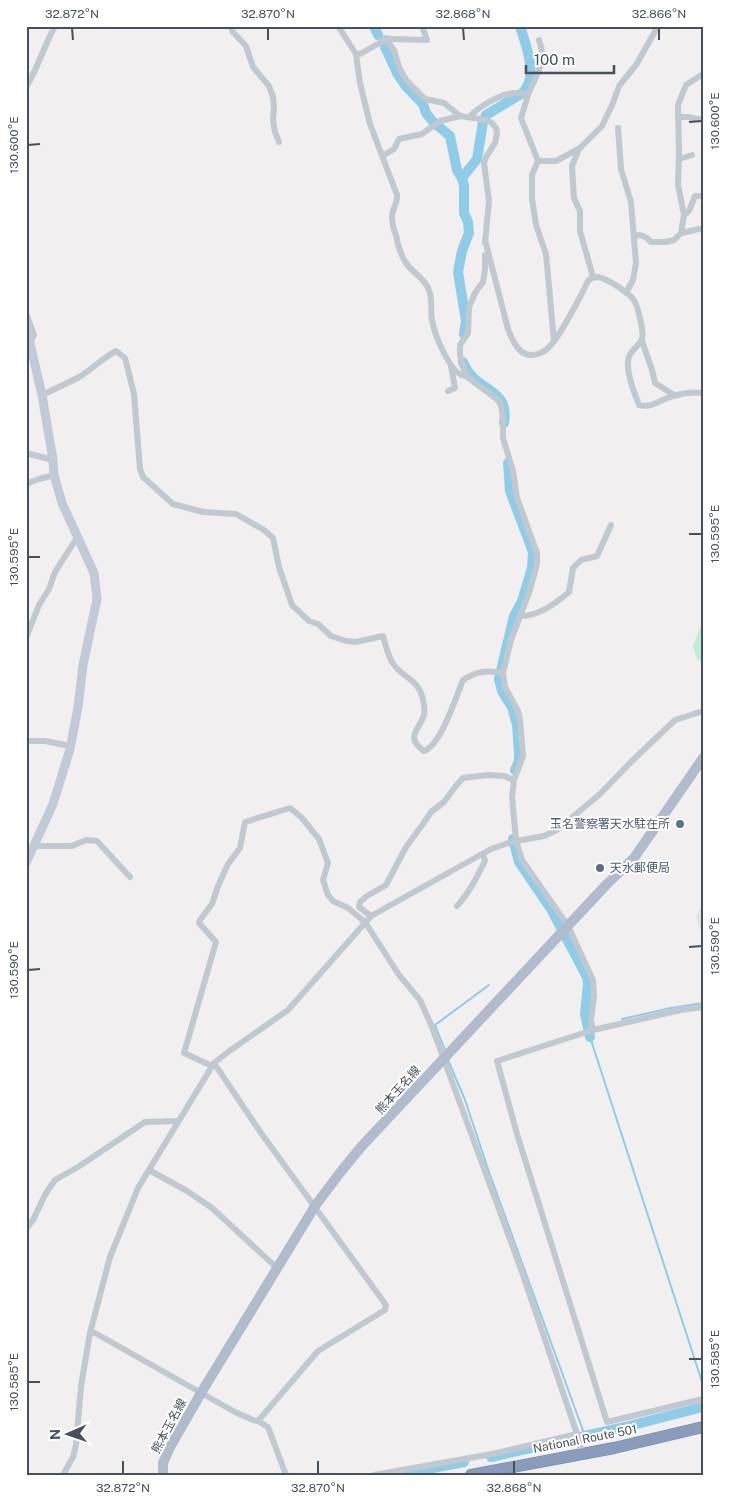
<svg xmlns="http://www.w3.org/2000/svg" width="729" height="1501" font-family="'Public Sans','Noto Sans JP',sans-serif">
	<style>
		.education { fill: #e2e0e0 }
		.garden { fill: #bfedd5 }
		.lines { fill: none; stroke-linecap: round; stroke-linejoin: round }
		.stream { stroke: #8fcce7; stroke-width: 2 }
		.river { stroke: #8fcce7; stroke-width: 10 }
		.highway-casing { stroke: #7487a7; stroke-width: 12 }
		.street { stroke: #c0c8d0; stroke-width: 6 }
		.secondary { stroke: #c2cad7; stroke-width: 9 }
		.primary { stroke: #b0bbcc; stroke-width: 10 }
		.highway { stroke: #899cbb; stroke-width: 11 }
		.ticks { fill: none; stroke: #48505b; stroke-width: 2 }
		.service-dot { fill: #5c6f8a; stroke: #fff; stroke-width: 2 }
		.labels { text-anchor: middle; stroke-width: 4; stroke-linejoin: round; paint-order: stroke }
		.service-label { font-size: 12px; fill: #4e5e75; stroke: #fff; text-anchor: end }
		.street-label { font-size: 12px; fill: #48505b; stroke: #fff }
		.neatline { fill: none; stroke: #48505b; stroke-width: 2 }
		.ticks-label { font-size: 12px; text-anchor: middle; fill: #48505b }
	</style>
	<rect width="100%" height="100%" fill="#f1efef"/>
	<!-- education -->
	<path class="education" d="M703 905V937L696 916Z"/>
	<!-- garden -->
	<path class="garden" d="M703 620V662L697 660 693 646Z"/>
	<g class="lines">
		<!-- stream -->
		<g class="stream">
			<path d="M622 1019 671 1008 703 1003"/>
			<path d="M590 1037 703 1385"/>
			<path d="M445 1050 435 1025 489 985"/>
			<path d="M448 1060 465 1100 489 1172 585 1436"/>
		</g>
		<!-- river -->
		<g class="river">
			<path d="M374 26 378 35"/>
			<path d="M385 47 397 73 405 85 423 104 426 113 434 123"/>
			<path d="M438 126 450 136 457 170 462 178 464 186V213L468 222 469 233 462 251 458 272 466 321 464 334"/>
			<path d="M462 178 477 159 483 122 486 115 521 94C540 79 526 46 520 26"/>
			<path d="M463 362C475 393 510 386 504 423"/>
			<path d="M508 463 510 491 533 552 532 568 522 601 514 616 499 679 502 691 512 707 517 725 519 753V761L515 770"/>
			<path d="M513 839 519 862 551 909 587 977 588 984 585 1014 590 1037"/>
			<path d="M491 1457 625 1427 703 1407"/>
			<path d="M397 1475 464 1462"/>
		</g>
		<defs>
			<path id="highway" d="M471 1475 614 1448 703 1427"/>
		</defs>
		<!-- highway casing -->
		<use href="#highway" class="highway-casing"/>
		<!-- street -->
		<g class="street">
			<path d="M230 26 233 32 246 46 253 67 269 86 273 97 274 108 273 120 275 132 279 142"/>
			<path d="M338 26 356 54 360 83 370 124 397 195C398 203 392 209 392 217 392 222 394 230 396 235 398 246 402 259 409 267 416 275 425 279 429 290 433 300 430 310 432 320 434 333 451 377 466 376L497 399 501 405 503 415V438L513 471 517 498 537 553V564L530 590 511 640 503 673 505 687 518 711 520 720 523 756 514 780 512 797 516 841 522 860 568 926 593 980 594 996 591 1020 593 1030"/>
			<path d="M385 38 391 39 427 40 422 26"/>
			<path d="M356 54H360L383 41 388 42 394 50 399 67 406 80 425 99 444 103 460 116 487 120 492 123 496 128 497 133 495 143 486 157 484 163 489 201 485 243"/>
			<path d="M26 87C38 68 44 46 55 26"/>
			<path d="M528 95 521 118 538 161 532 175V199L536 225 546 254 554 341"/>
			<path d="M469 117C482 104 510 87 528 95 535 76 548 62 539 40"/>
			<path d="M678 117H688L703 120"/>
			<path d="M618 128 621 169 631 202 636 263 633 280 626 293"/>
			<path d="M384 155 394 149 399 139 422 134 440 121 460 116"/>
			<path d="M679 159 692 155"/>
			<path d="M538 161H556L580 148"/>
			<path d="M684 215 678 185 679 154 678 105 686 85 703 74"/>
			<path d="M681 233 684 215 689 211 695 196H703"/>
			<path d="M634 235C642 235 646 236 651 242H666L674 240 681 233 699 229H703"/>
			<path d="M485 240 508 329C511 337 515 347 522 352 530 358 543 354 549 347 559 338 574 308 581 295 584 291 585 285 588 281 590 278 594 277 598 277 606 278 628 292 633 299 638 304 644 333 642 339 639 347 629 350 628 361 627 375 634 392 639 405 652 409 662 398 674 396 683 393 694 392 703 393"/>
			<path d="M593 277 580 231V211L574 198 572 166 579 149 602 126 613 103 619 86 636 65 658 26"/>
			<path d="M26 313 34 335 30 343"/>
			<path d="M642 341 652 370 655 383 674 395"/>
			<path d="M466 376 460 355V345L468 333 469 307 475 293 483 282 485 270V255"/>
			<path d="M448 391 455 388 451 366"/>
			<path d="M42 395C55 389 68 383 81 376 93 368 103 358 116 351L125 358 134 394 140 469 143 477 173 504 203 512 236 514 264 530 273 538 279 567 292 605 309 621 318 624 331 636 346 641 356 642 383 636C386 646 388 657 394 665 406 680 418 679 423 699 424 704 425 710 424 715 420 729 404 737 424 751 441 745 456 697 463 680 476 671 488 670 503 673"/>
			<path d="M26 453 53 460"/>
			<path d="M26 484 39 479 54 475"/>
			<path d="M519 616C538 617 556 603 569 592L573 568 581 560 597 556 611 525"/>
			<path d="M26 638 39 605 49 589 55 572 78 536"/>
			<path d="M26 741H45L70 746"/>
			<path d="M34 846H72L86 840 97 841 130 877"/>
			<path d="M457 906C469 893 477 877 485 861L483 854"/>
			<path d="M371 916 359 907 360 902 367 896 386 885 406 847 423 824 431 812 444 802 455 787 463 778 488 775 504 776 514 780"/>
			<path d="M703 1007 681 1010 593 1030 497 1061 517 1134 607 1422 703 1399"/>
			<path d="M214 1063 261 1133 386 1305 385 1310 318 1351 258 1421 268 1427 286 1475"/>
			<path d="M212 1066 184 1053 216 942 199 923 200 920 212 904 218 886 228 864 240 848 245 822 290 808 302 818 319 839 328 863 323 880 328 895 333 901 348 908 365 922 399 975 420 1000 432 1027 522 1272 577 1434 582 1454"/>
			<path d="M149 1170 187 1191 212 1208 277 1268"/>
			<path d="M26 1229 33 1220 46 1193 55 1180 78 1167 145 1122 178 1121"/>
			<path d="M90 1333H95L235 1412 253 1420 258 1421"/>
			<path d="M63 1475 73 1457 76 1445 81 1386 90 1333 110 1257 138 1188 214 1063 228 1052 288 1010 371 916 491 849 511 842 544 836 557 830 600 794 632 761 675 720 703 711"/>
			<path d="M374 1475 492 1454 577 1434"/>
		</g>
		<!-- secondary -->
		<path class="secondary" d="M26 331 30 343 42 395 53 460 54 475 62 503 94 573 97 599 83 665 78 707 70 749 53 804 26 863"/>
		<!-- primary -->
		<path class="primary" d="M163 1475V1463L169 1449 201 1393 315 1206 339 1174 361 1147 448 1054 606 885 634 858 703 758"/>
		<!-- highway -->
		<use href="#highway" class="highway"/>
	</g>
	<!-- ticks -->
	<path class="ticks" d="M72 28 73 40M268 28V40M463 28 464 40M659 28V40M689 122 702 121M28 145 40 144M689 534H702M28 557H40M689 947 702 946M28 970 40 969M689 1359H702M28 1382H40M123 1461V1474M318 1461V1474M514 1461V1474"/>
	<!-- markers -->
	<g class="service-dot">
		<circle cx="680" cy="824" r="5"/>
		<circle cx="600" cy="868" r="5"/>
	</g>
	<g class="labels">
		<!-- service labels -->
		<g class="service-label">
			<text x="670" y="828">玉名警察署天水駐在所</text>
			<text x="610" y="872" text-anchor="start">天水郵便局</text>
		</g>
		<!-- street labels -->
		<g class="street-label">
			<text transform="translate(398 1090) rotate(-48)" y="4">熊本玉名線</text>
			<text transform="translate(169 1426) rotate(-62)" y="4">熊本玉名線</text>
			<text transform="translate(585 1439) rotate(-11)" y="4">National Route 501</text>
		</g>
	</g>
	<!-- border -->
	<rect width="729" height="1501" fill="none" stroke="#ffffff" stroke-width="55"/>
	<!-- north arrow -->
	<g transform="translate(68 1434) rotate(268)" stroke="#ffffff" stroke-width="4" paint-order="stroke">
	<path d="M0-4L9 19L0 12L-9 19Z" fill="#48505b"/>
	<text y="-8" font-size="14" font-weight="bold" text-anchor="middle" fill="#48505b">N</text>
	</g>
	<!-- scale -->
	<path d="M526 65v8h88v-8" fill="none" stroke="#48505b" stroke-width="2.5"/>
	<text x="534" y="65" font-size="15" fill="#48505b" stroke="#ffffff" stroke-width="4" paint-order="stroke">100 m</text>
	<rect x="28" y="28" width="674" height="1446" class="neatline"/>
	<g class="ticks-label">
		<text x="72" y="18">32.872°N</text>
		<text x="268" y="18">32.870°N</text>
		<text x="463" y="18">32.868°N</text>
		<text x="659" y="18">32.866°N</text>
		<text transform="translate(715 121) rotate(-90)" y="4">130.600°E</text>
		<text transform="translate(14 145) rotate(-90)" y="4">130.600°E</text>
		<text transform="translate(715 534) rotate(-90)" y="4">130.595°E</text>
		<text transform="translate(14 557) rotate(-90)" y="4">130.595°E</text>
		<text transform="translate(715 946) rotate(-90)" y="4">130.590°E</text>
		<text transform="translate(14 970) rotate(-90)" y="4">130.590°E</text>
		<text transform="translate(715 1359) rotate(-90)" y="4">130.585°E</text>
		<text transform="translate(14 1382) rotate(-90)" y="4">130.585°E</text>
		<text x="123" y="1492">32.872°N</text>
		<text x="318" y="1492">32.870°N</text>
		<text x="514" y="1492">32.868°N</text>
	</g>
</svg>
